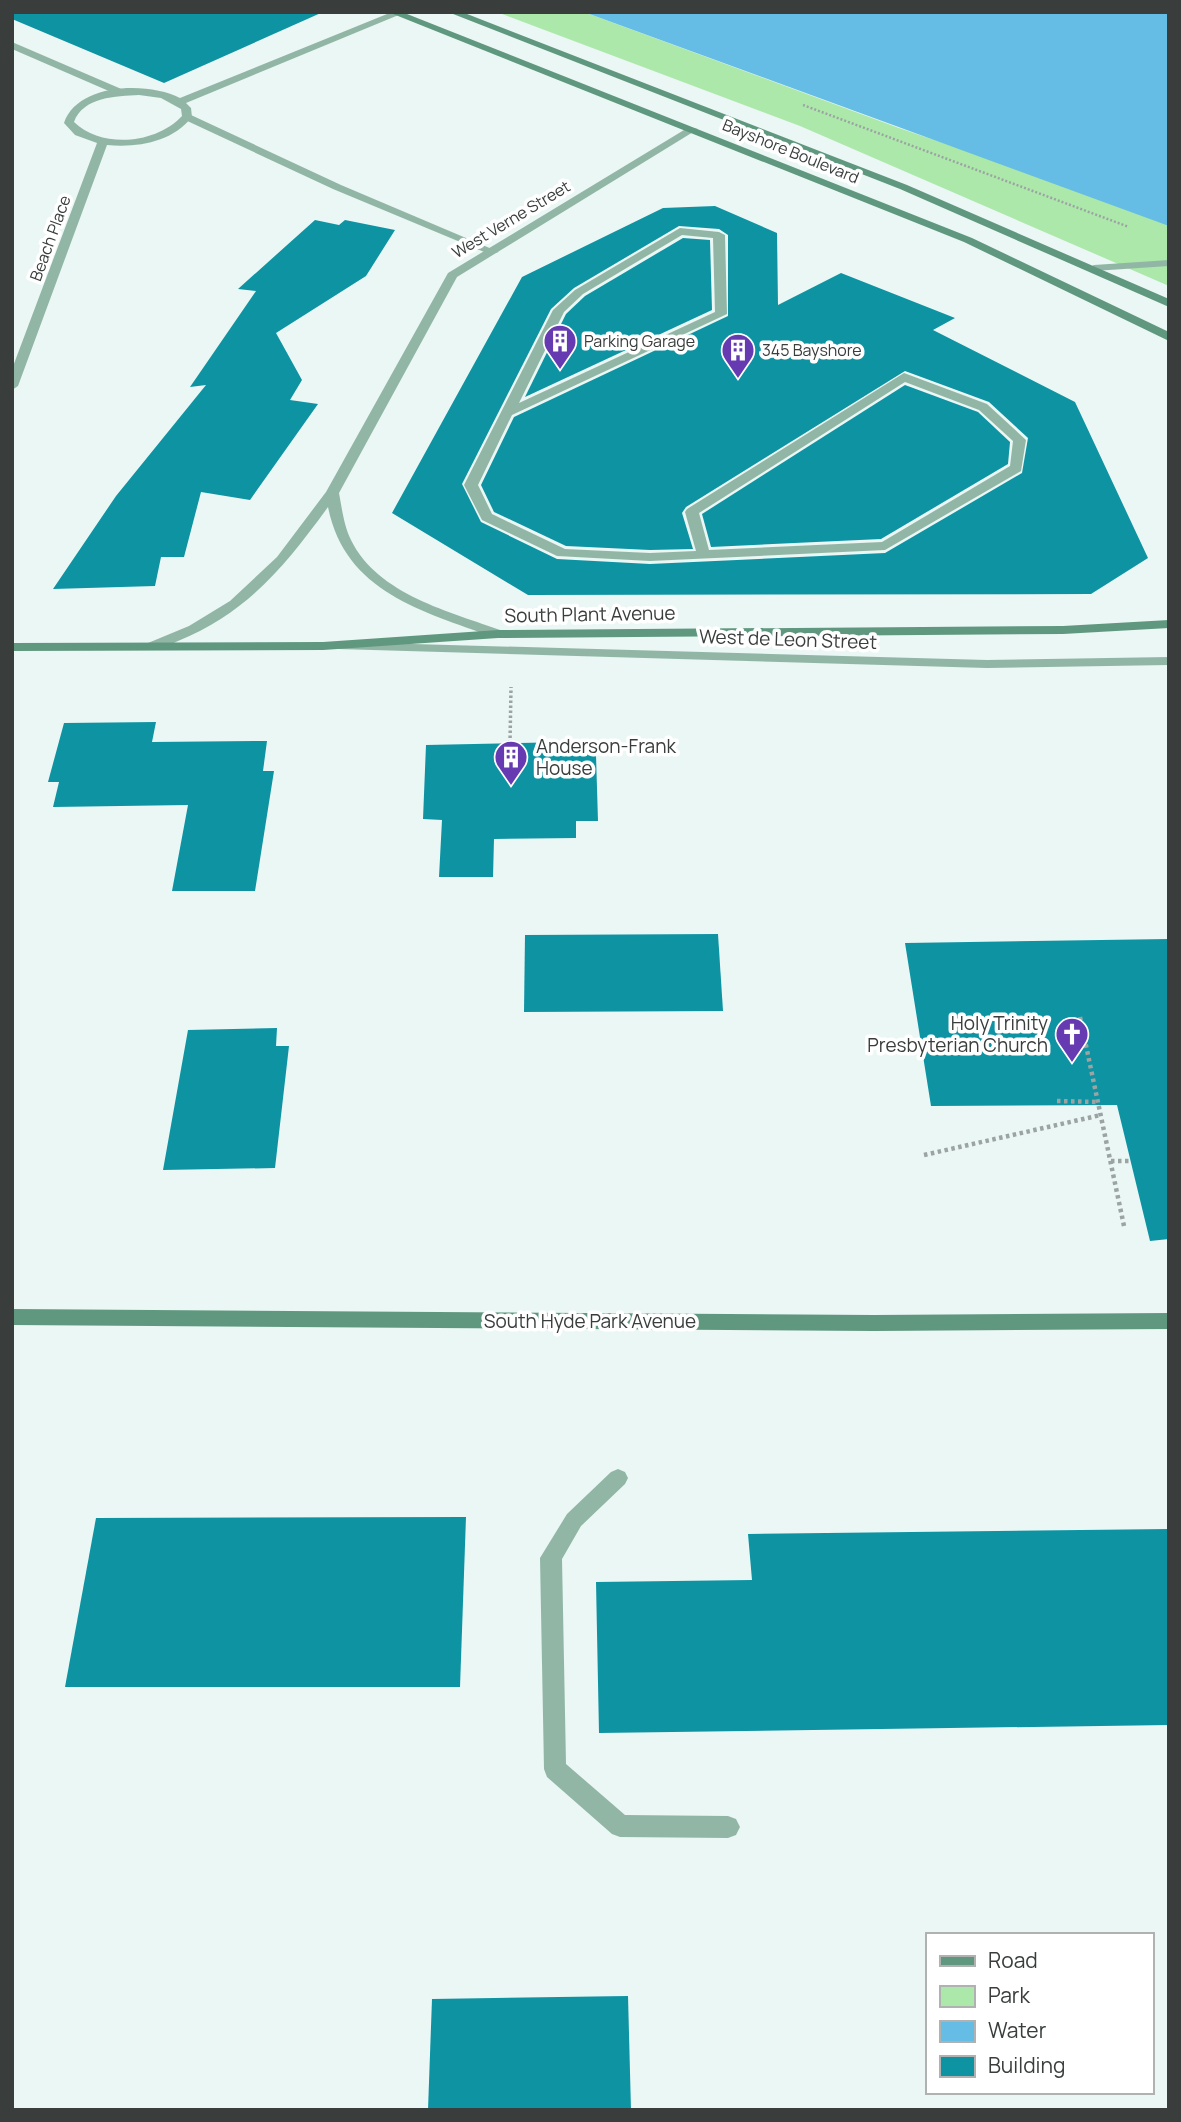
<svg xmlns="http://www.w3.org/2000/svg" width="1181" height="2122" font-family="Manrope,sans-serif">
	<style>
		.green { fill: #ade8ab }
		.water { fill: #65bde6 }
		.building { fill: #0e93a3; fill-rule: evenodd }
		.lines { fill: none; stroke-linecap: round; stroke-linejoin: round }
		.path-far2 { stroke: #9ba4a3; stroke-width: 2.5; stroke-dasharray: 2 2; stroke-linecap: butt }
		.path-far1 { stroke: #9ba4a3; stroke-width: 3.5; stroke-dasharray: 2.5 2.5; stroke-linecap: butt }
		.path { stroke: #9ba4a3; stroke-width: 4.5; stroke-dasharray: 3.5 3.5; stroke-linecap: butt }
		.lane { fill: #92b6a5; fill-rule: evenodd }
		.street { fill: #92b6a5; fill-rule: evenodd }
		.secondary { fill: #60987f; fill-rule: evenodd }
		.labels { text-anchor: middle; stroke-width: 7; stroke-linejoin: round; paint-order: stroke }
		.far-street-label { font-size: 16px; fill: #393e3d; stroke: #fff }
		.far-poi-label { font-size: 16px; fill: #393e3d; stroke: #fff; text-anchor: start }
		.street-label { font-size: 19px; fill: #393e3d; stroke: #fff }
		.poi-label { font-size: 19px; fill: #393e3d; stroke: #fff; text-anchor: start }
	</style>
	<rect width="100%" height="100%" fill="#eaf7f5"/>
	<!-- green -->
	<path class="green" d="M497 12H584L899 128 1169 220V286L800 126Z"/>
	<!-- water -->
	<path class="water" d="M584 12H1169V226Z"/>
	<!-- building -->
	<g class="building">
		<path d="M12 12H323L164 83 12 19Z"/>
		<path d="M715 206 777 233 778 305 841 273 955 318 933 330 1075 402 1148 558 1091 594 528 595 392 513 522 277 663 208ZM679 226 719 229 728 235V316L514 417 481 485 494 512 566 546 650 550 693 549 682 513 686 507 905 371 989 402 1028 438 1022 473 885 553 650 564 557 559 481 522 462 484 551 309 574 288Z"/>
		<path d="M315 220 339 225 345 220 395 230 366 276 276 333 302 380 290 400 318 404 250 500 201 492 184 557H161L155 586 53 589 116 496 206 385 190 387 256 291 238 289Z"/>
		<path d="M683 238 710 240 712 310 525 397 566 314 585 296Z"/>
		<path d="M905 385 978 412 1010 442 1008 464 881 539 711 547 702 514Z"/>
		<path d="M156 722 152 742 267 741 263 771H274L255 891H172L188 805 53 807 59 782H48L64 723Z"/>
		<path d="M567 742 596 755 598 821H576V838L494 839 493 877H439L442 820 423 819 426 745Z"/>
		<path d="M718 934 723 1011 524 1012 525 935Z"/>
		<path d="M1169 939V1239L1150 1241 1117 1105 931 1106 905 943Z"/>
		<path d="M277 1028 276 1046H289L275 1168 163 1170 188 1030Z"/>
		<path d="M466 1517 460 1687H65L96 1518Z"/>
		<path d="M1169 1529V1725L599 1733 596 1582 752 1580 748 1534Z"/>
		<path d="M628 1996 631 2110H428L432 1999Z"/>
	</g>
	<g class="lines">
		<!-- path-far2 -->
		<path class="path-far2" d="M803 105 1129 227"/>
		<!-- path-far1 -->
		<path class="path-far1" d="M510 743 511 687"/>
		<!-- path -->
		<g class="path">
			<path d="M1080 1017 1124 1226"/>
			<path d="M1057 1101 1098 1102"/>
			<path d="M924 1155 1101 1115"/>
			<path d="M1111 1161H1131"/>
		</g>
		<!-- lane -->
		<g class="lane">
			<path d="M12 42 126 91 127 93 118 95 12 49Z"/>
			<path d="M183 115H191L341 185 499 252 489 254 333 189 183 119Z"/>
			<path d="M680 228 719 232 725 235 727 314 512 415 478 485 492 514 565 549 650 553 696 551 685 512 687 509 904 373 987 404 1026 440 1021 471 885 550 650 561 557 556 482 520 464 485 553 310 575 290ZM682 235 713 238 715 312 519 403 564 312 583 294ZM905 382 979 410 1013 441 1010 466 882 542 709 550 699 513Z"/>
			<path d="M1169 260V266L1094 271 1088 268 1094 265Z"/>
			<path d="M618 1469 625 1472 628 1478 625 1484 581 1526 562 1559 566 1764 625 1815 728 1816 736 1819 740 1827 736 1835 728 1838 620 1837 612 1834 547 1777 544 1769 540 1558 567 1514 611 1472Z"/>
		</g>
		<!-- street -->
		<g class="street">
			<path d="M392 12 401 14 186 103 191 108 192 117C172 142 138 148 107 145L18 386 12 390V369L97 143 75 135 64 123C77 83 148 81 180 98ZM139 95 161 98 181 109 182 116C156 144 102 149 74 122 83 97 116 96 139 95Z"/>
			<path d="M689 127 698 129 457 277 339 493C342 509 344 526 351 540 378 595 451 612 503 631V637H493C422 611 345 592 328 507 285 566 248 612 178 641 169 645 158 652 148 649L146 646 148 643 189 626 230 601 277 557 326 492 448 273Z"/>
			<path d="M343 642 987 660 1169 657V665L987 668 338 649 336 646Z"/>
		</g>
		<!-- secondary -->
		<g class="secondary">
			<path d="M388 12H402L972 238 1169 332V341L964 242Z"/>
			<path d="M448 12H462L907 185 1169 299V307L900 189Z"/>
			<path d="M1169 620V628L1063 634 498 638 323 650 12 651V643L323 642 498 630 1063 626Z"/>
			<path d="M12 1309 874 1315 1169 1313V1329L874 1331 12 1325Z"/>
		</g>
	</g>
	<!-- icons -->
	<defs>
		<symbol id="building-pin" viewBox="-11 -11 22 30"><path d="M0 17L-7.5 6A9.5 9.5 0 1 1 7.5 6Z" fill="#663bb2" stroke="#fff"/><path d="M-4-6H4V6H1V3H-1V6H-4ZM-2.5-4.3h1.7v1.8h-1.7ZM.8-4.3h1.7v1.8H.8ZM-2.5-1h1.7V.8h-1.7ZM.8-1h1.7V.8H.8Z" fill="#fff"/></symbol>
		<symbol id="church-pin" viewBox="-11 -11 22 30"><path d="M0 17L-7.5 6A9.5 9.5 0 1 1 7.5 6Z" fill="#663bb2" stroke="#fff"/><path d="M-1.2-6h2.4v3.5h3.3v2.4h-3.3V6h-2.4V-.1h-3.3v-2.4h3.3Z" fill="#fff"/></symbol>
	</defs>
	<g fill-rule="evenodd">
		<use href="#building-pin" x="541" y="322" width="38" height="52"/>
		<use href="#building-pin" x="719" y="331" width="38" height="52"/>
		<use href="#building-pin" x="492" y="738" width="38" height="52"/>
		<use href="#church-pin" x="1053" y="1015" width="38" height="52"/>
	</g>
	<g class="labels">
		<!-- far-street labels -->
		<g class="far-street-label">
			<text transform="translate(791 151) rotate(22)" y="6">Bayshore Boulevard</text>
			<text transform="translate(511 219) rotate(-31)" y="6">West Verne Street</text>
			<text transform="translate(50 238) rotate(-70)" y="6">Beach Place</text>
		</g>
		<!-- far-poi labels -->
		<g class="far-poi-label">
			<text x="584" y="347">Parking Garage</text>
			<text x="762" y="356">345 Bayshore</text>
		</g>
		<!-- street labels -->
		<g class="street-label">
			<text transform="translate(590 614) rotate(-1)" y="7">South Plant Avenue</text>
			<text transform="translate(788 639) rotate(2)" y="7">West de Leon Street</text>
			<text x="590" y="1328">South Hyde Park Avenue</text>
		</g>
		<!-- poi labels -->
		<g class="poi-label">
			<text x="536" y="753">Anderson-Frank<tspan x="536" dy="22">House</tspan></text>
			<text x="1048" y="1030" text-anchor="end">Holy Trinity<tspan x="1048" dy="22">Presbyterian Church</tspan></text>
		</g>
	</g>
	<!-- border -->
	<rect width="1181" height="2122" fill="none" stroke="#393e3d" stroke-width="28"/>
	<!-- legend -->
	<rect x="926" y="1933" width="228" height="161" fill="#ffffff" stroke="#b0b2b1" stroke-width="2"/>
	<rect x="940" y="1956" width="35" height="10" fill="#60987f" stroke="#b0b2b1" stroke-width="2"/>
	<text x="988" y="1968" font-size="21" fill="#393e3d">Road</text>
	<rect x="940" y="1986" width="35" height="21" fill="#ade8ab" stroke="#b0b2b1" stroke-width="2"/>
	<text x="988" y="2003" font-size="21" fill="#393e3d">Park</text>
	<rect x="940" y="2021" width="35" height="21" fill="#65bde6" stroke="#b0b2b1" stroke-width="2"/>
	<text x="988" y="2038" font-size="21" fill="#393e3d">Water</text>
	<rect x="940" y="2056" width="35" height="21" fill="#0e93a3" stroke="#b0b2b1" stroke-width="2"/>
	<text x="988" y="2073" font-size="21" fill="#393e3d">Building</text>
</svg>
